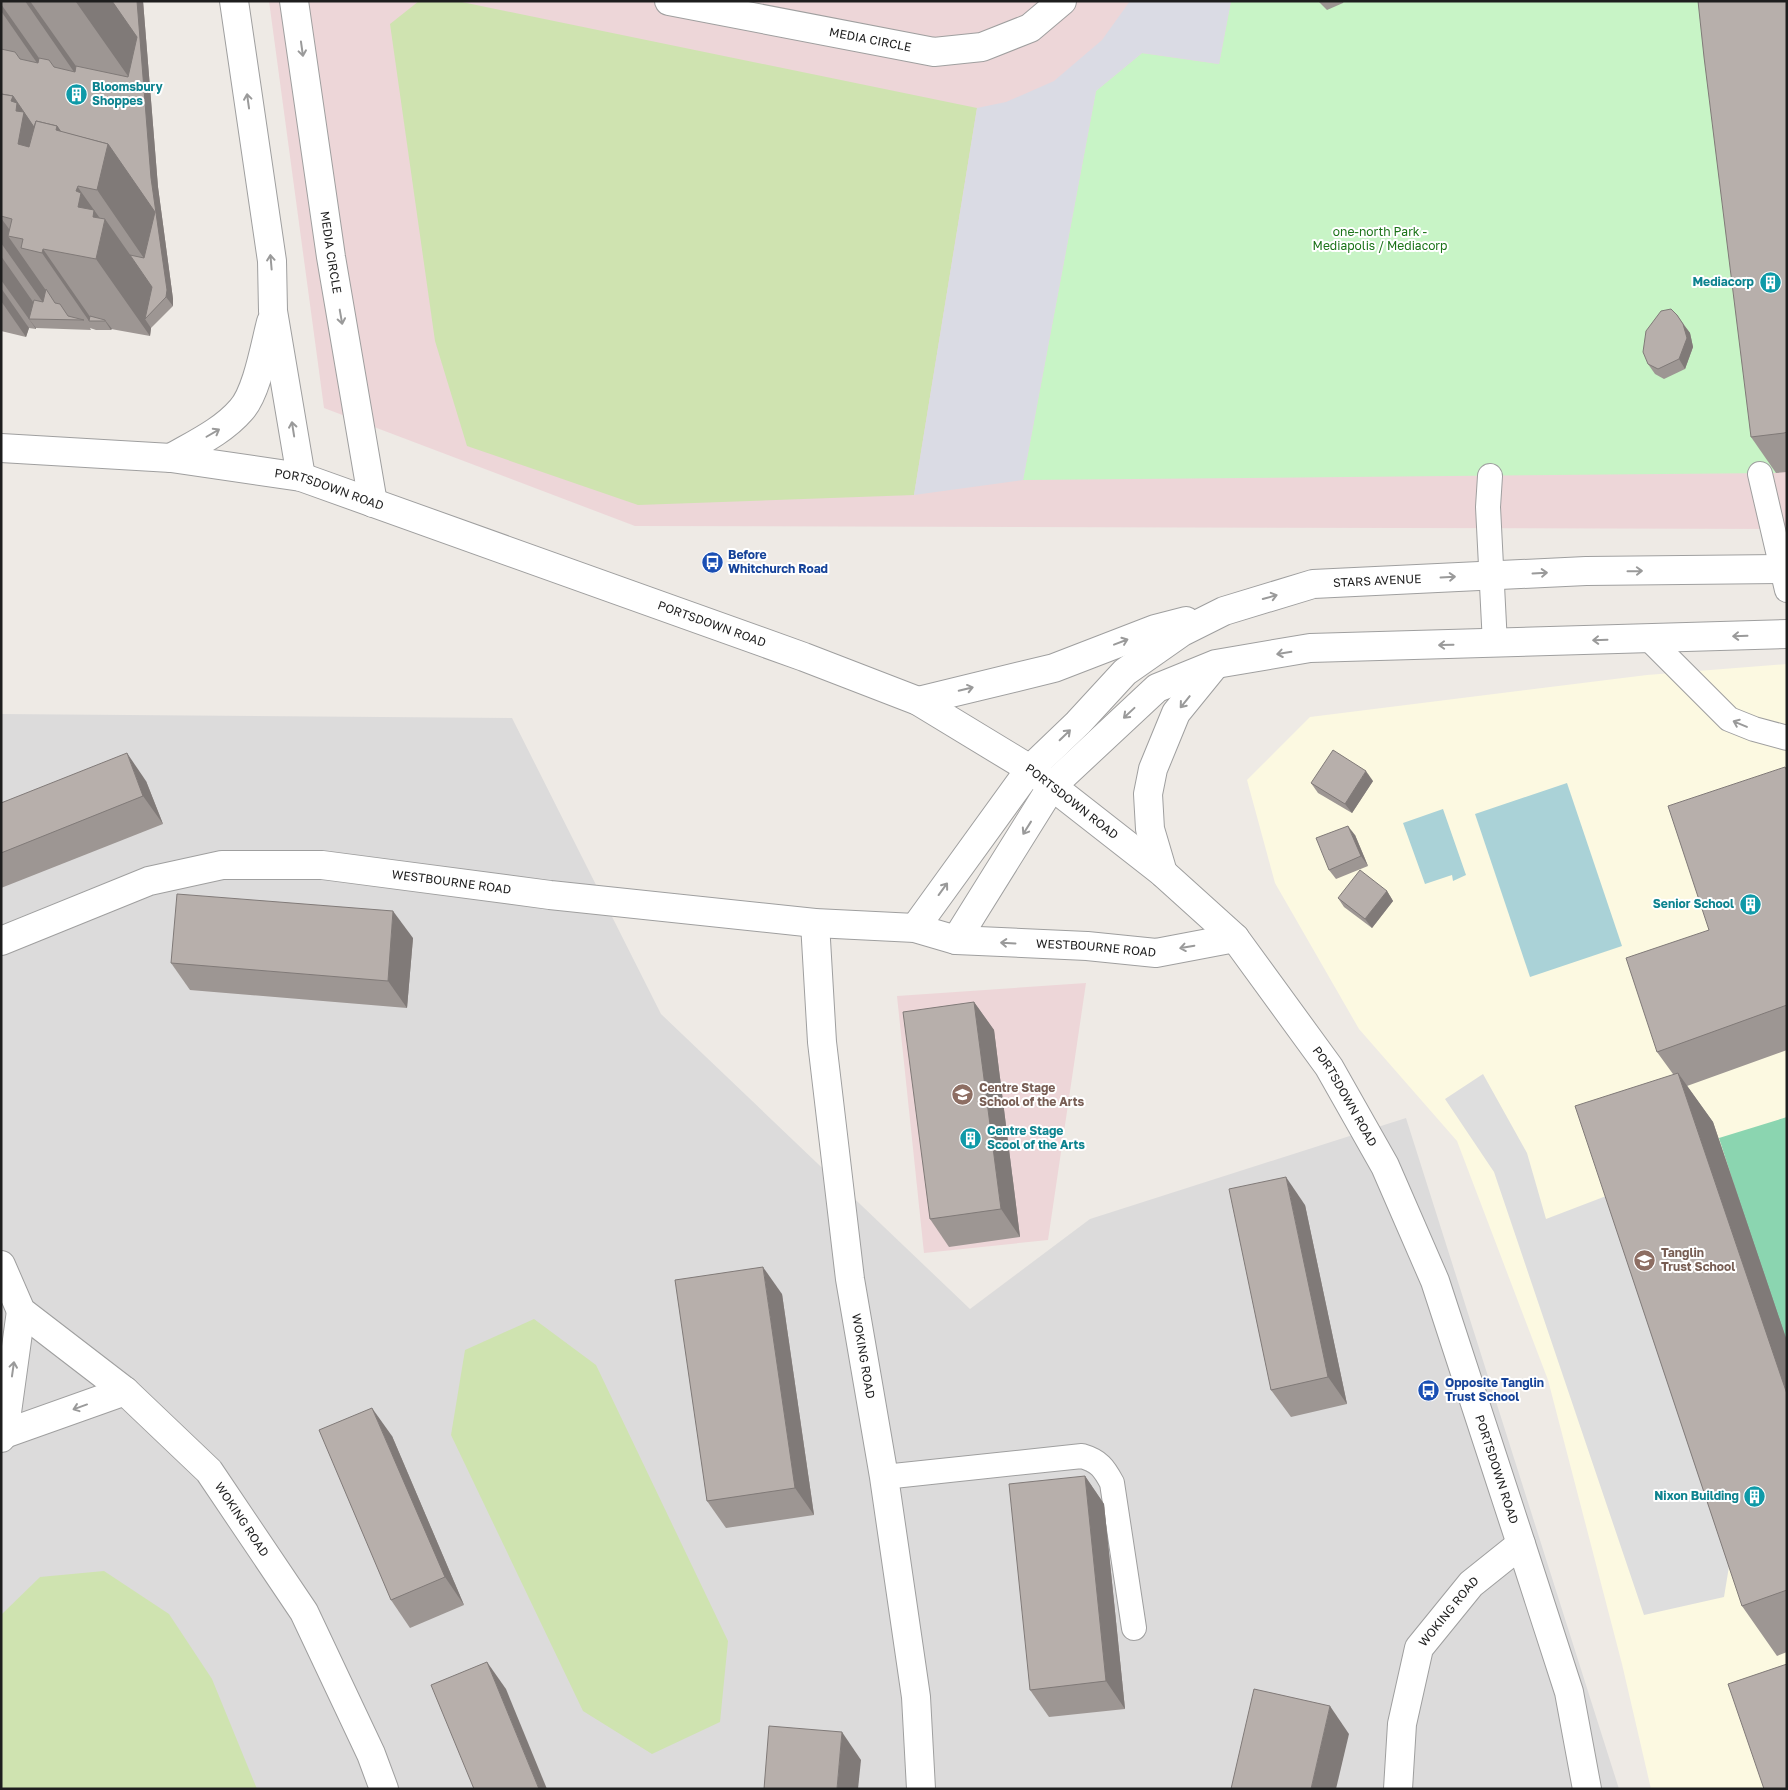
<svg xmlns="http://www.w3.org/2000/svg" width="1788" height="1790" font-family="'Golos Text',sans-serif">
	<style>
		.residential { fill: #dcdbdb }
		.commercial { fill: #edd6d8 }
		.education { fill: #fcf9e1 }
		.grass { fill: #cfe3b0 }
		.park { fill: #c8f4c6 }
		.pitch { fill: #8bd5b0 }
		.parking { fill: #dedede }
		.plaza { fill: #dadbe4 }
		.water { fill: #aad2d7 }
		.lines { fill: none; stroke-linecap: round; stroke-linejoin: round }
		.lane-casing { stroke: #9f9f9f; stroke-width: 26 }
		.street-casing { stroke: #9f9f9f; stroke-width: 30 }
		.lane { stroke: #fff; stroke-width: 24 }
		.street { stroke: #fff; stroke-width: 28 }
		.wall { fill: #9d9693 }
		.shaded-wall { fill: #807a78 }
		.building { fill: #b7afab; stroke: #807a78 }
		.oneway { stroke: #9a9a9a }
		.labels { text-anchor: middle; stroke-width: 4; stroke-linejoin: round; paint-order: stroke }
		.street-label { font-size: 12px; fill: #1e1e1e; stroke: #fff }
		.culture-label { font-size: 12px; font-weight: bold; fill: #0d838f; stroke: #fff; text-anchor: end }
		.park-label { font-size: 12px; fill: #1a7217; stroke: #fff }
		.transit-label { font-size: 12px; font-weight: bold; fill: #164399; stroke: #fff; text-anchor: start }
		.education-label { font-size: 12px; font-weight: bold; fill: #785e54; stroke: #fff; text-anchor: start }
	</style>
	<rect width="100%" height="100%" fill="#eeeae5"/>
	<!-- residential -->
	<path class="residential" d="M1 714 512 718 661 1014 970 1309 1090 1219 1406 1118 1619 1789H1Z"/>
	<!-- commercial -->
	<g class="commercial">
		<path d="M269 1H1787V529L635 526 324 408Z"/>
		<path d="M1086 983 1048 1240 924 1253 897 996Z"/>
	</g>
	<!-- education -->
	<path class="education" d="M1787 664V1789H1651L1622 1664 1548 1380 1457 1141 1359 1029 1275 883 1247 780 1310 717 1647 675Z"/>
	<!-- grass -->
	<g class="grass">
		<path d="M419 1H457L977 108 914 495 638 505 467 446 435 341 390 24Z"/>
		<path d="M534 1319 596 1365 728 1641 720 1722 652 1754 583 1711 451 1435 465 1350Z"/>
		<path d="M104 1571 169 1614 212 1679 257 1789H1V1615L40 1577Z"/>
	</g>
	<!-- park -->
	<path class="park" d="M1231 1H1720L1776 473 1023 480 1096 91 1142 53 1219 64Z"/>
	<!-- pitch -->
	<path class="pitch" d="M1787 1117V1351L1719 1138Z"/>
	<!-- parking -->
	<path class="parking" d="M1483 1074 1527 1153 1546 1219 1614 1193 1733 1542 1724 1597 1644 1615 1494 1172 1445 1099Z"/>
	<!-- plaza -->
	<path class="plaza" d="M1130 1H1231L1219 64 1142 53 1096 91 1023 480 914 495 977 108 1006 102 1054 81 1102 40Z"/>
	<!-- water -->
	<g class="water">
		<path d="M1567 783 1622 946 1530 977 1475 814Z"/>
		<path d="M1443 809 1466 875 1453 881 1452 875 1425 884 1403 823Z"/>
	</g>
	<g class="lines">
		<defs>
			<g id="lane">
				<path d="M1760 474 1787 590"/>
				<path d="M1490 476 1488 507 1495 644"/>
				<path d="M1649 639 1729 719 1754 729 1787 738"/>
				<path d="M884 1477 1082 1456C1099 1461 1104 1468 1112 1483L1134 1628"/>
			</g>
			<g id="street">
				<path d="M234 1 272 261 273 311 301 477"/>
				<path id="s1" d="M294 1 331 257 373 503"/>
				<path id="s2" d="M669 1 934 52 982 47 1030 28 1062 1"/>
				<path id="s3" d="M1 448 171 458 301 477 804 657 918 701 1030 769 1163 873 1235 938 1329 1067 1385 1166 1435 1281 1521 1544 1569 1692 1587 1789"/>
				<path d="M171 458C195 444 223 431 241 410 257 393 265 345 271 322"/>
				<path d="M918 701 1054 668 1155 629 1186 621"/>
				<path d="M1163 873 1150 829 1148 794 1153 769 1176 713 1215 665"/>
				<path id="s4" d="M815 923 822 1042 850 1279 884 1477 916 1697 921 1789"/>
				<path id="s5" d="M915 928 1030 769 1078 723 1125 672 1182 632 1224 611 1313 584 1586 571 1787 569"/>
				<path d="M956 940 1052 786 1157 688 1216 664 1310 648 1787 634"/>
				<path id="s6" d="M1 941 149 881 222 865H322L550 895 815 923 915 928 956 940 1087 946 1156 953 1235 938"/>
				<path id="s7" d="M1 1265 21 1311 125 1391 209 1471 304 1612 371 1754 384 1789"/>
				<path d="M4 1434 125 1391"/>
				<path d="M1 1438 4 1434 21 1311"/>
				<path id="s8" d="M1398 1789 1402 1724 1419 1648 1471 1584 1521 1544"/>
			</g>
		</defs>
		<!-- lane casing -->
		<use href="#lane" class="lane-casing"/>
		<!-- street casing -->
		<use href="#street" class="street-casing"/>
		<!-- lane -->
		<use href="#lane" class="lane"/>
		<!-- street -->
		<use href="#street" class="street"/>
	</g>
	<!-- wall -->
	<g class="wall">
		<path d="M1 1H143L158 187 173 299V306L151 328 150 336 111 329V330H96L90 328 91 330 36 328V329L29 328 26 337 1 331Z"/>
		<path d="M1318 1H1344L1343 3 1327 10Z"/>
		<path d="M1787 1V472L1776 473 1751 437Z"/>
		<path d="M1677 315 1690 333 1693 347 1685 369 1664 379 1655 374 1648 364Z"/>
		<path d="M1787 769V1050L1687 1086 1713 1122 1787 1341V1652L1777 1656 1742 1606 1673 1074 1657 1052 1709 930Z"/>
		<path d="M146 781 163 824 1 888V803Z"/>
		<path d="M1373 781 1352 813 1318 793 1311 783Z"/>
		<path d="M1355 835 1368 866 1336 879 1329 870Z"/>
		<path d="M1387 891 1393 901 1372 928 1344 907 1338 898Z"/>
		<path d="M413 938 407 1008 190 990 171 963Z"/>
		<path d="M974 1002 994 1030 1020 1237 949 1247 930 1219Z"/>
		<path d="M1305 1205 1347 1404 1291 1417 1271 1390Z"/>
		<path d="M782 1294 814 1515 726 1528 707 1501Z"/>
		<path d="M392 1436 464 1605 410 1628 391 1600Z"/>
		<path d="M1085 1476 1104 1504 1125 1709 1049 1717 1030 1690Z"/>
	</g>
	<!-- shaded-wall -->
	<g class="shaded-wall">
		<path d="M25 1H30L83 76 81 82Z"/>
		<path d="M76 1H143L158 187 173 299V306L166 297 150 267 56 130 57 126 108 144 135 86 76 2Z"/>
		<path d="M1 4 46 68 44 73 1 11Z"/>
		<path d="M13 96 104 224 105 219 159 296 145 319 151 328 150 336 96 259 18 144 16 111 11 101Z"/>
		<path d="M1 218 15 237 8 236 52 299 49 311 1 243Z"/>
		<path d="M43 249 93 321H89L42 253Z"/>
		<path d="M1 256 38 309 29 319 36 328V329L1 280Z"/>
		<path d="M1 288 29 328 26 337 1 301Z"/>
		<path d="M105 320 112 329 111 330 105 321Z"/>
		<path d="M1683 324 1690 333 1693 347 1685 369 1679 359Z"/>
		<path d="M127 753 146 781 163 824 143 796Z"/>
		<path d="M1366 771 1373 781 1352 813 1345 804Z"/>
		<path d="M1348 826 1355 835 1368 866 1361 856Z"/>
		<path d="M1387 891 1393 901 1372 928 1365 919Z"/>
		<path d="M393 911 413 938 407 1008 388 981Z"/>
		<path d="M974 1002 994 1030 1020 1237 1001 1209Z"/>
		<path d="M1678 1073 1713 1122 1787 1341V1394Z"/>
		<path d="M1286 1177 1305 1205 1347 1404 1328 1377Z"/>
		<path d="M763 1267 782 1294 814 1515 795 1488Z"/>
		<path d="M372 1408 392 1436 464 1605 445 1577Z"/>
		<path d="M1085 1476 1104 1504 1125 1709 1106 1681Z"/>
		<path d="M487 1662 506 1689 547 1789H539Z"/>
		<path d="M1330 1706 1349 1734 1336 1789H1311Z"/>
		<path d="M842 1732 861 1760 858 1789H837Z"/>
	</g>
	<!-- building -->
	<g class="building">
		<path d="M112 1H137L151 178 167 290 166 297 145 319 152 287 130 255 144 258 155 212 108 144 61 132 57 126 36 121 34 127 13 96 1 94V49L15 52 20 59 38 63 39 58 49 60 54 67 75 72 76 66 128 77 137 37Z"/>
		<path d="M1698 1H1787V432L1784 433 1751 437 1704 57Z"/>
		<path d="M1 94 13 96 11 101 17 103 16 111 24 112 18 144 29 147 36 121 57 126 56 130 108 144 97 190 78 186 76 191 81 193 78 207 94 210 93 217 105 219 96 259 43 249 42 253 21 248 23 239 8 236 12 219 1 216Z"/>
		<path d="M46 289 55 303 60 304 68 316 84 320 29 319 34 300 43 302Z"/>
		<path d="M1671 309 1677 315 1683 324 1687 338 1679 359 1658 369 1648 364 1643 352 1646 331 1661 311Z"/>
		<path d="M90 316 105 320V321H89Z"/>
		<path d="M1333 750 1366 771 1345 804 1311 783Z"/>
		<path d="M127 753 143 796 1 853V803Z"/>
		<path d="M1785 767 1787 771V1005L1657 1052 1626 958 1709 930 1668 806Z"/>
		<path d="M1348 826 1361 856 1329 870 1316 838Z"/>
		<path d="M1360 870 1387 891 1365 919 1338 898Z"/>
		<path d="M177 894 393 911 388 981 171 963Z"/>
		<path d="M974 1002 1001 1209 930 1219 903 1012Z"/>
		<path d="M1678 1073 1787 1394V1590L1742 1606 1575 1106Z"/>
		<path d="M1286 1177 1328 1377 1271 1390 1229 1189Z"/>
		<path d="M763 1267 795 1488 707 1501 675 1280Z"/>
		<path d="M372 1408 445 1577 391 1600 319 1430Z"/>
		<path d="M1085 1476 1106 1681 1030 1690 1009 1484Z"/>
		<path d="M487 1662 539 1789H474L431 1685Z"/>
		<path d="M1787 1664V1789H1764L1728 1684Z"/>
		<path d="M1254 1689 1330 1706 1311 1789H1231Z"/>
		<path d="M769 1726 842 1732 837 1789H764Z"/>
	</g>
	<!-- one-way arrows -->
	<defs><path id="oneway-shaft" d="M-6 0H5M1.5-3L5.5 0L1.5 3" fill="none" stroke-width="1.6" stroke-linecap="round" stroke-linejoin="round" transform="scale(1.25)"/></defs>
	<g class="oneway">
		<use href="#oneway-shaft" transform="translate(302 49) rotate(82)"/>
		<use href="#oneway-shaft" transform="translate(248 101) rotate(-98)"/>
		<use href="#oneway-shaft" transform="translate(271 262) rotate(-95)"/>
		<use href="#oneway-shaft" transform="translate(341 317) rotate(80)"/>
		<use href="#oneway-shaft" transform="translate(293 429) rotate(-99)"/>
		<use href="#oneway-shaft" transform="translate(213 433) rotate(-30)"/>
		<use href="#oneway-shaft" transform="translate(1635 571) rotate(-1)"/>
		<use href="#oneway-shaft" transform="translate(1540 573) rotate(-3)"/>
		<use href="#oneway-shaft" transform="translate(1448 577) rotate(-3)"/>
		<use href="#oneway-shaft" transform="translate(1270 597) rotate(-16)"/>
		<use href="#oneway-shaft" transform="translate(1740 636) rotate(178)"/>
		<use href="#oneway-shaft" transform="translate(1600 640) rotate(178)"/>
		<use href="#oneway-shaft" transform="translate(1121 642) rotate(-21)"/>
		<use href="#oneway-shaft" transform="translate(1446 645) rotate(179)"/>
		<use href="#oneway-shaft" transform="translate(1284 653) rotate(171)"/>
		<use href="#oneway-shaft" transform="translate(966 689) rotate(-13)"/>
		<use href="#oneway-shaft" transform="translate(1185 702) rotate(129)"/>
		<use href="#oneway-shaft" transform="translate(1129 713) rotate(137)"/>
		<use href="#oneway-shaft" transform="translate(1740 724) rotate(-157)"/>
		<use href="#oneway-shaft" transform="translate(1065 735) rotate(-44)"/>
		<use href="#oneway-shaft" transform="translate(1027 828) rotate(122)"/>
		<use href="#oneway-shaft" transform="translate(943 889) rotate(-54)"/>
		<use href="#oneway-shaft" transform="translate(1008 943) rotate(-177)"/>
		<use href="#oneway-shaft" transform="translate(1187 947) rotate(170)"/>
		<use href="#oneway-shaft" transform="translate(13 1369) rotate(-82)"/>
		<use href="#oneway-shaft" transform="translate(80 1407) rotate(160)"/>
	</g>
	<!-- icons -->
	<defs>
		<symbol id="building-disc" viewBox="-11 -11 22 22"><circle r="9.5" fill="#0f9aa8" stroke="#fff"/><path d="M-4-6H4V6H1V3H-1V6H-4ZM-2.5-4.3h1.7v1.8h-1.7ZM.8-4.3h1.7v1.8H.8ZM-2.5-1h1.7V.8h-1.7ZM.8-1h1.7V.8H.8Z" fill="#fff"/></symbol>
		<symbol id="bus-disc" viewBox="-11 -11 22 22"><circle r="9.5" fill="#1a4fb4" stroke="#fff"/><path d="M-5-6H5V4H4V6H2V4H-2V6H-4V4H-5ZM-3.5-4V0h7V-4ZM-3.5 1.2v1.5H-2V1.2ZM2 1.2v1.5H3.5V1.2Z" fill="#fff"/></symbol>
		<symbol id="school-disc" viewBox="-11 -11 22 22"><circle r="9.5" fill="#8d6e63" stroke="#fff"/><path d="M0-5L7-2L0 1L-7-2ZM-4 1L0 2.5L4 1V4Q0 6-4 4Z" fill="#fff"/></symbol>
	</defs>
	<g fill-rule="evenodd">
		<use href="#building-disc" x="64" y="82" width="25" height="25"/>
		<use href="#building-disc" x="1758" y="270" width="25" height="25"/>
		<use href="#bus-disc" x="700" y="550" width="25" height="25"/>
		<use href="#building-disc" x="1738" y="892" width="25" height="25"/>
		<use href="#school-disc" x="950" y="1082" width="25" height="25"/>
		<use href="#building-disc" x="958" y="1126" width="25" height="25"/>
		<use href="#school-disc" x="1632" y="1248" width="25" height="25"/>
		<use href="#bus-disc" x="1416" y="1378" width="25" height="25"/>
		<use href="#building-disc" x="1742" y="1484" width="25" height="25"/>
	</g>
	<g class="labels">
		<!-- street labels -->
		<g class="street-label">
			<text dy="4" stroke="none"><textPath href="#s2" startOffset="205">MEDIA CIRCLE</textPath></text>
			<text dy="4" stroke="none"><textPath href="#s1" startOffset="254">MEDIA CIRCLE</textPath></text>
			<text dy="4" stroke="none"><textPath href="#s3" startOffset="332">PORTSDOWN ROAD</textPath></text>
			<text dy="4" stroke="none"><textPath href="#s5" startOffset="606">STARS AVENUE</textPath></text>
			<text dy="4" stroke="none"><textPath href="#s3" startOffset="738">PORTSDOWN ROAD</textPath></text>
			<text dy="4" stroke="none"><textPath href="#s3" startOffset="1142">PORTSDOWN ROAD</textPath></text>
			<text dy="4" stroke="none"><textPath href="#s6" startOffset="465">WESTBOURNE ROAD</textPath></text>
			<text dy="4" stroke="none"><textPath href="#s6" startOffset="1114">WESTBOURNE ROAD</textPath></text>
			<text dy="4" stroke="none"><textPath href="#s3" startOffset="1548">PORTSDOWN ROAD</textPath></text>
			<text dy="4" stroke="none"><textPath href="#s4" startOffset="436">WOKING ROAD</textPath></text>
			<text dy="4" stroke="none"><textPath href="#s3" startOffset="1952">PORTSDOWN ROAD</textPath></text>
			<text dy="4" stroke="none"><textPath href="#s7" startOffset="356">WOKING ROAD</textPath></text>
			<text dy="4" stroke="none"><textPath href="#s8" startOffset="190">WOKING ROAD</textPath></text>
		</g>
		<!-- culture labels -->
		<g class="culture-label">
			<text x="92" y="91" text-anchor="start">Bloomsbury<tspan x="92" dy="14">Shoppes</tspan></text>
			<text x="1754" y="286">Mediacorp</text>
			<text x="1734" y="908">Senior School</text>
			<text x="987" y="1135" text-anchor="start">Centre Stage<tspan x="987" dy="14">Scool of the Arts</tspan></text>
			<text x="1739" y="1500">Nixon Building</text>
		</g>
		<!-- park labels -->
		<g class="park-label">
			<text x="1380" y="236">one-north Park -<tspan x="1380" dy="14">Mediapolis / Mediacorp</tspan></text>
		</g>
		<!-- transit labels -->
		<g class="transit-label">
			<text x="728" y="559">Before<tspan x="728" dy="14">Whitchurch Road</tspan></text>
			<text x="1445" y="1387">Opposite Tanglin<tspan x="1445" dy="14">Trust School</tspan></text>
		</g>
		<!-- education labels -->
		<g class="education-label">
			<text x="979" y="1092">Centre Stage<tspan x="979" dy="14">School of the Arts</tspan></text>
			<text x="1661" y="1257">Tanglin<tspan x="1661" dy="14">Trust School</tspan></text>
		</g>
	</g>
	<!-- border -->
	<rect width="1788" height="1790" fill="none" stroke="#1e1e1e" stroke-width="5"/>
</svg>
